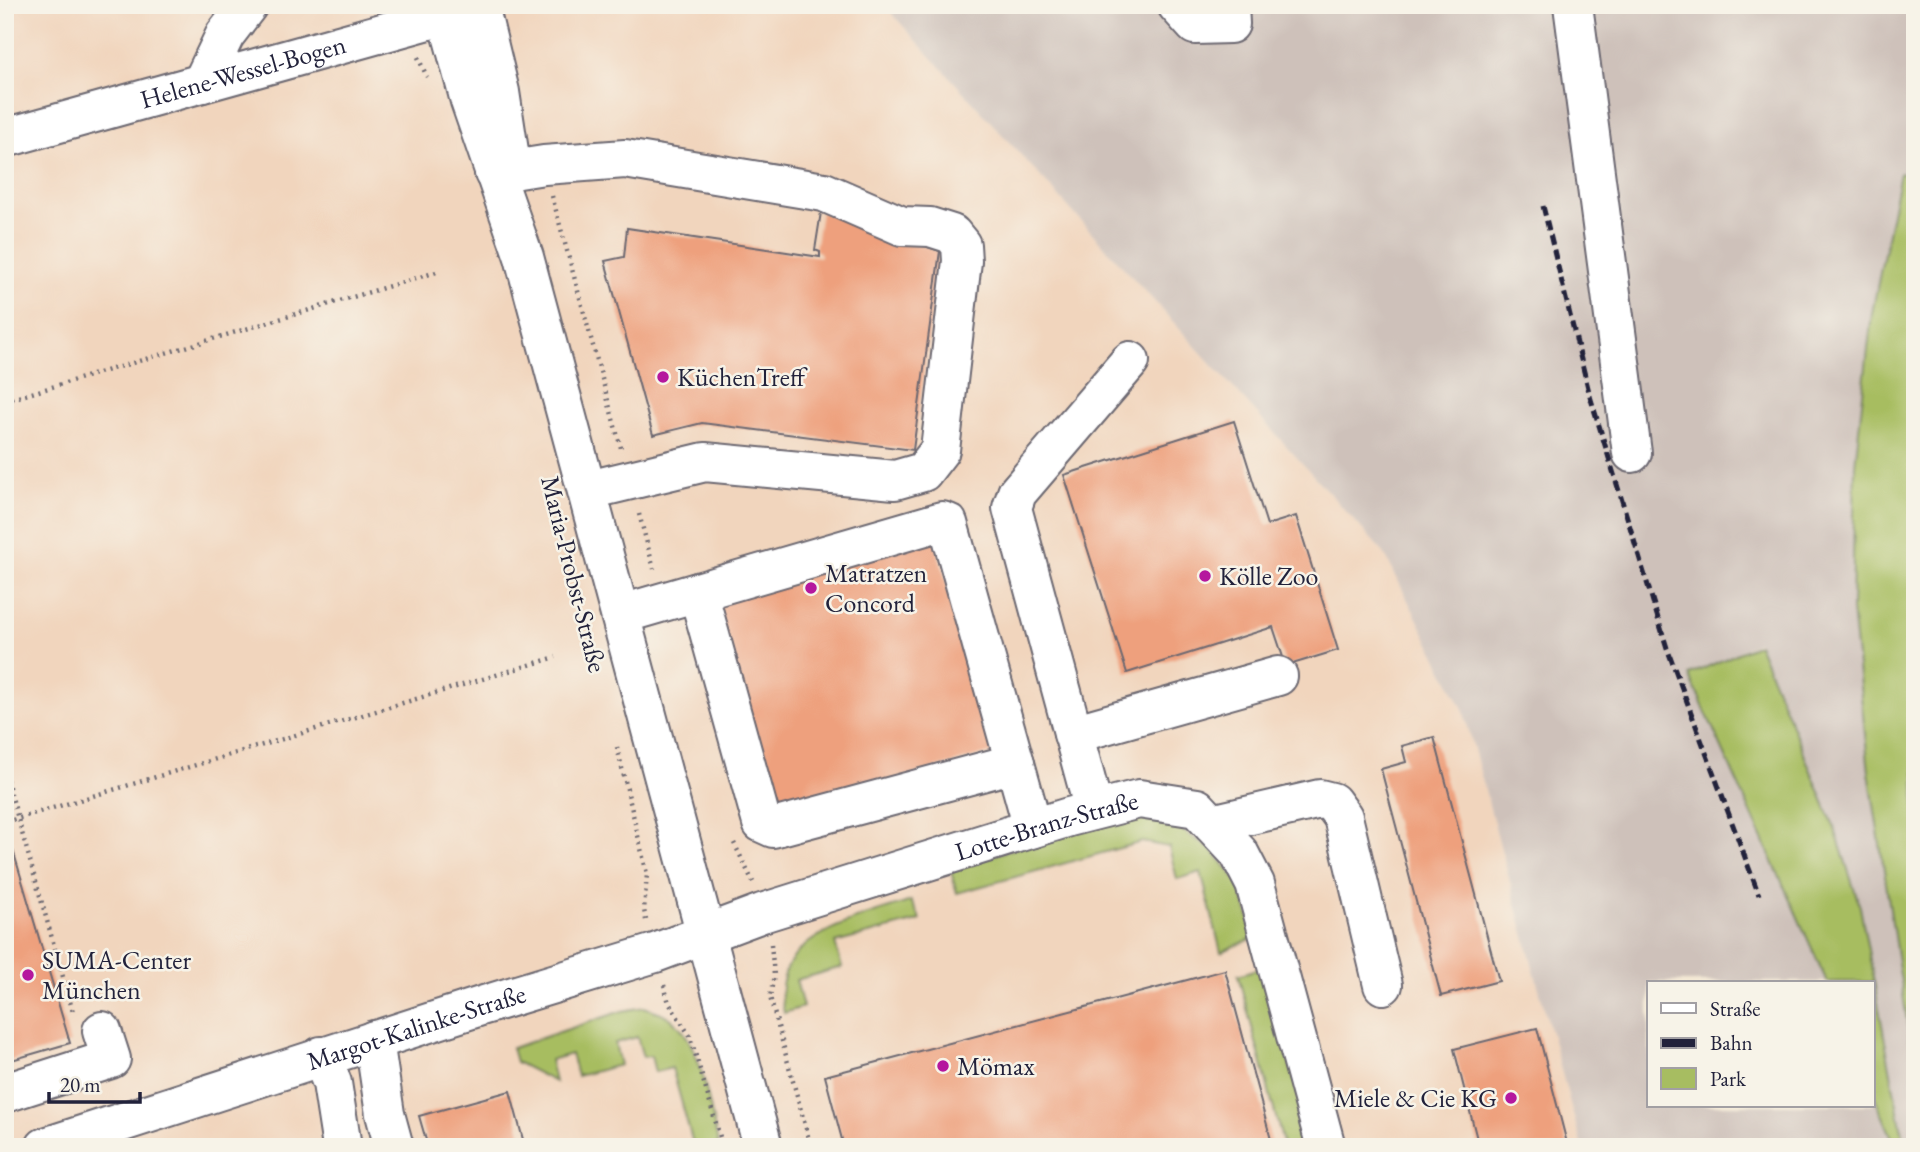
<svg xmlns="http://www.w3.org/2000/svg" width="1920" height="1152" font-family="'EB Garamond',serif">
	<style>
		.built { fill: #f1d5bd }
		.industrial { fill: #cec1ba; fill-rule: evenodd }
		.green { fill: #a7bd61; stroke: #64704e; stroke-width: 2 }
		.building { fill: #eea07d }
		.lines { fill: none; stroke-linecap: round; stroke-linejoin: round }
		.minor-casing { stroke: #6c6871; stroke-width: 42 }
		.path { stroke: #6c6871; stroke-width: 4.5; stroke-dasharray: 2 5; stroke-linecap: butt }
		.minor { stroke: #fff; stroke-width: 38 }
		.rail { stroke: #22223b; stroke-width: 5; stroke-dasharray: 10 5; stroke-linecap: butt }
		.poi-dot { fill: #b5179e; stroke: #f7f3e8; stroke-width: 2.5 }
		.labels { text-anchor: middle; stroke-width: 5; stroke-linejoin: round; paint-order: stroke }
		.street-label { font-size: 26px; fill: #22223b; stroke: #f7f3e8 }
		.poi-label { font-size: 26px; fill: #22223b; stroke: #f7f3e8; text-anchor: start }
	</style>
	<rect width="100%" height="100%" fill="#f7f3e8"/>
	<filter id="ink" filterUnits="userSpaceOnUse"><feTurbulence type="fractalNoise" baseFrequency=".0143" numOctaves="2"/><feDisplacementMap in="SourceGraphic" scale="14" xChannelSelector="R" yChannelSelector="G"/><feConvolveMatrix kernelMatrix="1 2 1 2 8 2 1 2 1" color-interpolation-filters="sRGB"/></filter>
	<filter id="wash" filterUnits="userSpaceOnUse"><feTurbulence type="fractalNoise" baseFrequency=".00686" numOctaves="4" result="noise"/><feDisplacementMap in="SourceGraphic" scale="28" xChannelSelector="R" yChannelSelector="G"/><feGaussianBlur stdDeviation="1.57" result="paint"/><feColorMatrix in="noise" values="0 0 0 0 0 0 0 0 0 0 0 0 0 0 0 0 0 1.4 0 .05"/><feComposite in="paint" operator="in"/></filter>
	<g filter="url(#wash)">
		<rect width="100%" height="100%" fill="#f4e9d5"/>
		<!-- built -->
		<path class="built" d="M5 5H884L1384 553 1463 709 1582 1147H5Z"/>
		<!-- industrial -->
		<path class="industrial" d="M884 5H1915V1147H1582L1463 709 1384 553ZM1758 642 1834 826 1860 907 1903 1136 1892 1138 1873 1093V1105H1649V982H1827L1690 675Z"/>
		<!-- green -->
		<g class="green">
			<path d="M1900 173 1913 176 1915 218V1073L1869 772 1852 610 1855 465 1872 313Z"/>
			<path d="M1758 644 1834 826 1860 907 1903 1137 1892 1138 1873 1093V982H1827L1689 675Z"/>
			<path d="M1122 816 1171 823 1212 850 1237 880 1256 937 1221 952 1201 872 1177 879 1169 847 1142 842 957 893 950 868Z"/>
			<path d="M911 901 921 920 835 943 842 967 796 980 803 1007 784 1013C765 935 858 920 911 901Z"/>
			<path d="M1264 967 1312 1147H1284L1238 975Z"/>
			<path d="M644 1007C656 1011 668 1014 677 1024 703 1050 710 1112 719 1147H694L672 1068 655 1072 651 1056 643 1057 637 1037 615 1043 620 1065 577 1076 571 1054 550 1060 555 1082 516 1062 512 1048 622 1011Z"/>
		</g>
		<g id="blocks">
			<!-- building -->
			<g class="building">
				<path d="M821 212 940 251 913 450 702 423 653 435 605 261 624 257 627 228 820 257V252L815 250Z"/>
				<path d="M1234 421 1267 525 1296 516 1338 650 1286 666 1273 627 1127 673 1064 475Z"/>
				<path d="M934 537 993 752 776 813 715 598Z"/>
				<path d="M1434 737 1499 981 1441 996 1381 769 1406 762 1402 746Z"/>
				<path d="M5 823 70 1043 5 1062Z"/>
				<path d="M1225 970 1273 1147H844L825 1076Z"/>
				<path d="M1537 1028 1568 1147H1479L1454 1049Z"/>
				<path d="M510 1091 525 1147H428L419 1116Z"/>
			</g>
		</g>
	</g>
	<g filter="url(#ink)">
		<use href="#blocks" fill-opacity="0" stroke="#6c6871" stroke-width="2"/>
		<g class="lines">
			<defs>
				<g id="minor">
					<path d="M444 5 470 101 524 257 763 1147"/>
					<path d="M479 5 500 92 512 171"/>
					<path d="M1177 5 1195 25 1230 24 1229 5"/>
					<path d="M1573 5 1632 453"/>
					<path d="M202 83 225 35 248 5"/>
					<path id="s1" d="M5 138 479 6"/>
					<path d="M494 173 544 165 625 159 824 192 902 226 930 227 952 234 961 245 962 261 940 450 923 472 895 480 705 462 589 490"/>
					<path d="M698 592 762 823 773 828 1015 763"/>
					<path d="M622 614 942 521 948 523 1033 828"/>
					<path d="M1073 734 1278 676"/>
					<path d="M1094 810 1012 508 1017 493 1130 361"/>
					<path d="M1212 824 1320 799 1332 802 1343 817 1383 985"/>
					<path d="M374 1040 385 1114 394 1147"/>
					<path d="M321 1056 332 1083 342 1147"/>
					<path d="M5 1093 111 1059 102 1031"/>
					<path id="s2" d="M45 1147 481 1006 655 953 762 913 1069 817 1139 799 1197 808 1239 853 1255 884 1326 1147"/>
				</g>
			</defs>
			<!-- minor casing -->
			<use href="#minor" class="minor-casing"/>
			<!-- path -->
			<g class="path">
				<path d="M418 57 427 77"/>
				<path d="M552 196 621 448"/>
				<path d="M5 401 440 271"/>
				<path d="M639 514 654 569"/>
				<path d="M617 747 647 874 644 910 646 920"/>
				<path d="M5 773 73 1012"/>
				<path d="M6 822 556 657"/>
				<path d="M734 843 753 882"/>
				<path d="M771 944 774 975 770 997 811 1147"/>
				<path d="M664 985 669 1003 690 1036 723 1147"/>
			</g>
			<!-- minor -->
			<use href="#minor" class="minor"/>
			<!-- rail -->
			<path class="rail" d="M1543 206 1590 396 1667 648 1759 895"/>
		</g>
	</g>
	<!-- markers -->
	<g class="poi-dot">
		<circle cx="663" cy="377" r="7"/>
		<circle cx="1205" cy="576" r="7"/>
		<circle cx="811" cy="588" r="7"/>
		<circle cx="28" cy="975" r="7"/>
		<circle cx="943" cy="1066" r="7"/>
		<circle cx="1511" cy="1098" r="7"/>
	</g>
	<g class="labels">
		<!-- street labels -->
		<g class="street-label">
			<text dy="9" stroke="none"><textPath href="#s1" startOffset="247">Helene-Wessel-Bogen</textPath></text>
			<text transform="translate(574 574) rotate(76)" y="9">Maria-Probst-Straße</text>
			<text dy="9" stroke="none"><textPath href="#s2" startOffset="1052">Lotte-Branz-Straße</textPath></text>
			<text dy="9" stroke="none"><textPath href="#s2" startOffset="390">Margot-Kalinke-Straße</textPath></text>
		</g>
		<!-- poi labels -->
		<g class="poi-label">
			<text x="677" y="386">KüchenTreff</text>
			<text x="825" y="582">Matratzen<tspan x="825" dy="30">Concord</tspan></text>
			<text x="1219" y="585">Kölle Zoo</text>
			<text x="42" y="969">SUMA-Center<tspan x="42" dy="30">München</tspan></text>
			<text x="957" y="1075">Mömax</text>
			<text x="1497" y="1107" text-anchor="end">Miele &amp; Cie KG</text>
		</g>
	</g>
	<!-- margin -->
	<rect width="1920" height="1152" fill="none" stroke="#f7f3e8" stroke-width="28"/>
	<!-- legend -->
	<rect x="1647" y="981" width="228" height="126" fill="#f7f3e8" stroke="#a29fa3" stroke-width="2"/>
	<rect x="1661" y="1003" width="35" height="10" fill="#ffffff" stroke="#a29fa3" stroke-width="2"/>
	<text x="1710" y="1016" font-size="21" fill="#22223b">Straße</text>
	<rect x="1661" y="1038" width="35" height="10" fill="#22223b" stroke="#a29fa3" stroke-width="2"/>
	<text x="1710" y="1050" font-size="21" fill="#22223b">Bahn</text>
	<rect x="1661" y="1068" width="35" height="21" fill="#a7bd61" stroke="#a29fa3" stroke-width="2"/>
	<text x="1710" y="1086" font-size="21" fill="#22223b">Park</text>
	<!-- scale -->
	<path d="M49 1092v10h91v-10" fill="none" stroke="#22223b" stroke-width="3.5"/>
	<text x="60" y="1092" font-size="21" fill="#22223b" stroke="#f7f3e8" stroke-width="5" paint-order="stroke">20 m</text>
</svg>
